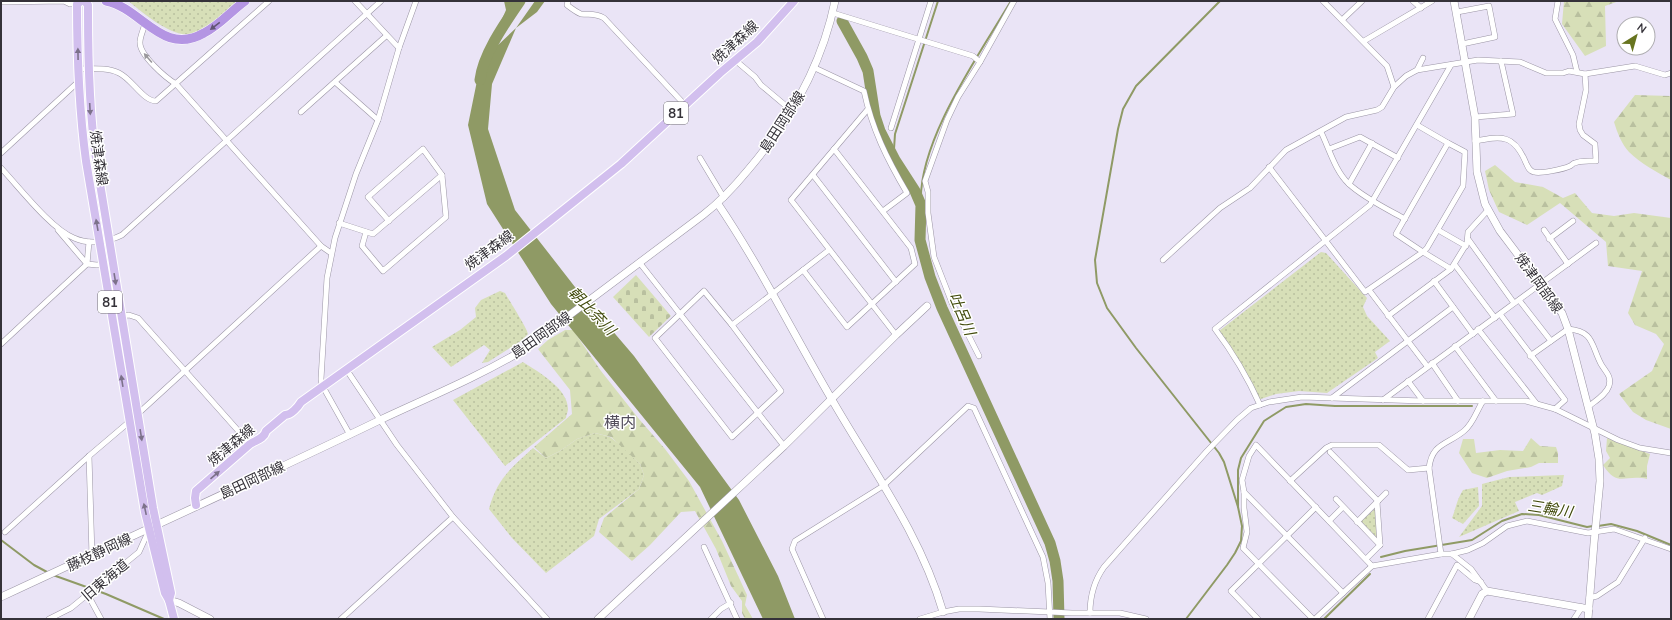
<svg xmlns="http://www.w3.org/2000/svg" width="1672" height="620" font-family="'Nunito Sans','Noto Sans JP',sans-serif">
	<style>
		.grass { fill: url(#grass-dots) }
		.forest { fill: url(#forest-firs) }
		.cemetery { fill: url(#cemetery-stones) }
		.water { fill: #8f9a65 }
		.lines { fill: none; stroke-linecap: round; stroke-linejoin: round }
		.stream { stroke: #8f9a65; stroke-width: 2 }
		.river { stroke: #8f9a65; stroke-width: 11 }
		.street-casing { stroke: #9b95a5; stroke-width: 6 }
		.secondary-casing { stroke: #9b95a5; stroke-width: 8 }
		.primary-casing { stroke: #fff; stroke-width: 10 }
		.highway-casing { stroke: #fff; stroke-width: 10 }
		.street { stroke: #fff; stroke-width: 5 }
		.secondary { stroke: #fff; stroke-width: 7 }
		.primary { stroke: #d2bfee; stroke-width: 8 }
		.highway { stroke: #b495e3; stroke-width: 9 }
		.oneway { fill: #615574 }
		.oneway2 { fill: #7c718a }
		.oneway3 { fill: #9a989c }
		.labels { text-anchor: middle; stroke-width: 3; stroke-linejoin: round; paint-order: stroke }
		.shield { fill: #fff; stroke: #727074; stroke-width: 1 }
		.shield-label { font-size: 13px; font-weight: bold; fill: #353239 }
		.street-label { font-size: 14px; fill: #353239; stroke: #fff }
		.water-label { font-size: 15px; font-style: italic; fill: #414a0b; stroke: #fff }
		.quarter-label { font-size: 16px; fill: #524d5b; stroke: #fff }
	</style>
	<defs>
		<pattern id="grass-dots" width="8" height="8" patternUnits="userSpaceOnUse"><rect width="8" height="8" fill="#d7dfb8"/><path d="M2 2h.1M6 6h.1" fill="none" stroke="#b9c09f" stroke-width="1.8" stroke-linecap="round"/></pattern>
		<pattern id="forest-firs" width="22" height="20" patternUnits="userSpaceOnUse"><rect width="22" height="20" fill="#d7dfb8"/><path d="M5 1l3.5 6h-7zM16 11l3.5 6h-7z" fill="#b9c09f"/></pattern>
		<pattern id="cemetery-stones" width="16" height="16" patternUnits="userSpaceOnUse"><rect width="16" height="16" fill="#d7dfb8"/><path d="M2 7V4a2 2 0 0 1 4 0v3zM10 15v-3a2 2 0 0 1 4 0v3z" fill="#b9c09f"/></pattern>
	</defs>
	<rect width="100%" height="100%" fill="#eae4f6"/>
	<!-- grass -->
	<g class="grass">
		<path d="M128 1H237C227 10 208 29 196 33 174 41 144 13 128 1Z"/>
		<path d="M1321 252 1326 253 1367 298 1363 307 1367 316 1390 341 1375 352 1378 358 1327 393 1299 391 1276 394 1258 400 1219 331Z"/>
		<path d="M500 291 505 293C509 300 528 330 528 334L521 341 488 362 482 363 490 350 484 345 451 367 432 347 460 330 476 317 475 308 481 300Z"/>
		<path d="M523 362C538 372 568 388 568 409 568 412 566 415 566 418L505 466 453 400Z"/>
		<path d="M595 433 610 437 623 447 640 464 644 475 639 489 599 519 594 536 546 573 512 538 489 509C497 479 511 468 533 448L546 458 560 451 577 439Z"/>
		<path d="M1564 475 1562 486 1542 495 1537 493 1515 502 1519 511 1459 537 1482 506V484L1509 477Z"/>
		<path d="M1478 487 1479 506 1463 524 1452 518C1456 508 1457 499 1463 490Z"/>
		<path d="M1376 508 1378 539 1361 521Z"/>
	</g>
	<!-- forest -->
	<g class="forest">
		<path d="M1564 1H1619L1605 6 1606 46 1585 56 1562 24Z"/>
		<path d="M1635 95 1671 96V180C1657 172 1641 164 1629 152 1622 145 1617 132 1614 122Z"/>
		<path d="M1495 165 1515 182 1543 187 1563 198 1575 193 1592 213 1614 216 1634 213 1671 218V429L1646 420 1633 412 1619 394 1652 371 1664 344 1656 334 1635 325 1628 313 1642 271 1608 266 1606 242 1560 203 1527 225 1499 212 1489 190 1485 171Z"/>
		<path d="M565 330H573L601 371 639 419 665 449 689 481 722 541 747 595 745 605 753 619H745L742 613V601L731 586 716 549 695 511 681 512 650 545 632 561 599 532 604 518 639 489 644 475 640 464 611 437 595 433 577 439 560 451 546 458 534 447 572 414 570 390 538 349 548 340Z"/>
		<path d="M1531 438 1540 446 1556 447 1558 453V463H1539L1531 467 1507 471 1487 478 1472 473 1459 453 1463 439H1474L1476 453 1500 450 1523 451Z"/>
		<path d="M1607 438 1650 454 1647 466V479C1624 474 1618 488 1603 465L1610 458 1606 451Z"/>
	</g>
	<!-- cemetery -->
	<path class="cemetery" d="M636 275 671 316 649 337 613 297Z"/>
	<!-- water -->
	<g class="water">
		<path d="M504 1H518L511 14 493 40 506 10Z"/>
		<path d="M535 1H545L537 12 516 28 492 84 488 129 515 210 575 287 634 356 739 500 778 576 795 619H763L700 487 551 304 487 204 468 125 478 76 496 47 516 28Z"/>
	</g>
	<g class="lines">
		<!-- stream -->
		<g class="stream">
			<path d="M1220 1 1136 86 1123 109 1118 129 1095 260 1097 283 1107 308 1136 348 1219 453 1224 462 1238 507"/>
			<path d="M895 160 894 149 895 134 938 1"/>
			<path d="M921 205C917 142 979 55 1011 1"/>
			<path d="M1598 526 1611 524 1637 531 1671 545"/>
			<path d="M1 540 34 565 47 572"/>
			<path d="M1381 557 1405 551 1472 540 1502 521 1522 514 1539 515 1587 527 1593 526"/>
			<path d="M53 575 106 594 164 619"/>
			<path d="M1186 619 1227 565 1235 553 1241 541 1242 526 1238 507V470L1241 458 1264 421 1286 407 1306 404 1335 406H1472"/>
			<path d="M1324 619 1370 574"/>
		</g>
		<!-- river -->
		<g class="river">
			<path d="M842 21 862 57 868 71 875 116 880 131 895 160 915 191 921 205 920 240 930 277 942 308 1050 543 1055 561 1058 581 1059 619"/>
			<path d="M480 80C483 54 505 23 520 1"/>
		</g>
		<defs>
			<g id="street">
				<path d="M355 1 399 48"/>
				<path d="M568 1 567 5C571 8 576 12 581 14 590 15 595 13 604 18L685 105"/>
				<path d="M1323 1 1387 66 1394 87"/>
				<path d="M1413 1 1421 8"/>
				<path d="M1558 1 1555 19 1573 55 1577 72"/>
				<path d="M1 2 64 1 70 4H77"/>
				<path d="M1457 12 1489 6 1495 37 1462 44"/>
				<path d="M833 13 973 56 980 62"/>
				<path d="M1342 20 1362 1"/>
				<path d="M145 23C144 29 140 36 140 42 139 55 166 78 176 84L321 246 331 253"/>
				<path d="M1364 41 1432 1"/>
				<path d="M735 60 755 77 761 85 792 111"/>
				<path d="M815 68 864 91C872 129 887 159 907 193L883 211"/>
				<path d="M78 69C92 69 107 67 119 73 132 79 143 101 156 101L269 1"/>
				<path d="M1417 70 1423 58"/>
				<path d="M335 82 378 120"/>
				<path d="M868 109 791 200 896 335"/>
				<path d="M301 112 386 36"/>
				<path d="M1475 117 1513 114 1501 61"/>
				<path d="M891 128 931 1"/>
				<path d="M1321 132C1329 148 1335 171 1349 184 1364 198 1387 209 1405 219"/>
				<path d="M1475 141C1502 136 1514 134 1526 163 1528 167 1529 171 1534 172 1540 174 1564 169 1570 166 1572 165 1573 163 1575 163 1580 160 1590 161 1596 161L1595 144 1583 135 1580 130 1579 124 1586 90 1585 74"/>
				<path d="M1448 143 1465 152 1463 186 1427 248 1423 252 1451 269"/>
				<path d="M1329 149 1360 137 1398 158"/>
				<path d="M1 153 78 82"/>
				<path d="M700 158 724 198"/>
				<path d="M1269 167 1365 292 1423 252 1396 234 1448 143 1417 125"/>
				<path d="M1 168C19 187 51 229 74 238 89 245 108 242 122 235L381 1"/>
				<path d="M813 175 896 282"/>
				<path d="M1349 184 1372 143"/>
				<path d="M339 223 373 234 442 175"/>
				<path d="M58 230 87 264 97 265 104 264"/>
				<path d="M1438 230 1466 246"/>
				<path d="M1544 230 1568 264"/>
				<path d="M366 232 362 246 383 271 446 217 442 175 423 149 368 197 389 221"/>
				<path d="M1468 239 1514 303"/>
				<path d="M1549 239 1573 221"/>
				<path d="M1163 260 1220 208 1250 188 1286 150 1346 117 1377 110 1382 107 1394 87 1406 76 1417 70 1478 60 1520 62 1546 73H1563L1569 71 1585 74 1635 66 1665 75 1671 73"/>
				<path d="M639 262 784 446"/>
				<path d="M1455 265 1495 318"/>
				<path d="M803 270 847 327 915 264 911 248 834 149"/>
				<path d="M1434 281 1473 334"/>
				<path d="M1369 290 1427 366"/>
				<path d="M704 291 732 325 781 391 732 437 655 338Z"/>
				<path d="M1519 300 1551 341"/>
				<path d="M1500 314 1565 400 1555 409"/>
				<path d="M121 316 129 315 138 318 250 444"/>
				<path d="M1388 316 1451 269 1467 243 1468 232 1488 210"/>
				<path d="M732 325 829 250"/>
				<path d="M1478 329 1536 403"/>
				<path d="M1 344 87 264 89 242"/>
				<path d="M1455 346 1496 401"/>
				<path d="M979 356 952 303 934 257 928 213V192L925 181 947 120 958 97 980 62 1014 1"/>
				<path d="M1530 356 1568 329C1594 331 1591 345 1601 364 1605 371 1612 376 1609 386 1606 395 1595 401 1588 407"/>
				<path d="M1432 363 1458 401"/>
				<path d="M346 369 397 445 453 517 547 619"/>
				<path d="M1408 381 1423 401"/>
				<path d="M1332 398 1453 307"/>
				<path d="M1383 400 1596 243"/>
				<path d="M1260 405C1247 376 1234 354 1215 329L1370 205 1451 65"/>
				<path d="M350 435 322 385 321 379 327 278 335 238 356 174 378 120 399 48 416 1"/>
				<path d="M1330 452 1378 501"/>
				<path d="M89 456 92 556"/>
				<path d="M1290 481 1326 448 1332 445H1379L1408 470 1429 468"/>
				<path d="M1244 492 1343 593"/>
				<path d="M1336 499 1380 545"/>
				<path d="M1377 502 1380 545"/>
				<path d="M1329 521 1343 507"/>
				<path d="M1357 522 1386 493"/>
				<path d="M5 532 89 456 129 422 321 246"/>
				<path d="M704 547 737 619"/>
				<path d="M1441 554 1429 468C1432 443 1447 445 1464 431 1473 424 1477 410 1483 401"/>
				<path d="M1452 554 1471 569 1487 591"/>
				<path d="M1366 559 1380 545"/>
				<path d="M88 595 101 619"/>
				<path d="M1589 598 1597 596 1618 582 1645 538"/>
				<path d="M1090 613C1090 596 1094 581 1104 567L1207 451 1237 420 1251 408 1269 402 1302 397 1423 401H1526L1555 409 1618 440 1640 448 1671 453"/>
				<path d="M49 619 71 608 139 552 149 530"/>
				<path d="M341 619 453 517"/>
				<path d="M711 619 721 609 731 603"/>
				<path d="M823 619 792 549 795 541 883 486 968 406 974 408 1043 557 1048 583 1050 619"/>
				<path d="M920 619 943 612 959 609H979L1072 613H1120L1146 619"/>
				<path d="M1258 619 1231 591 1316 507"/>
				<path d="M1313 619 1243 548 1247 532 1244 508V492L1242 480 1249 456 1256 445 1372 566"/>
				<path d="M1315 619 1372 566 1441 554H1452L1468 550 1483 543 1507 526 1527 521 1588 533 1614 529 1671 549"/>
				<path d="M1428 619 1457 565 1475 580 1481 582"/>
				<path d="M1574 619 1582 607"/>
			</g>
			<g id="secondary">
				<path d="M1454 1 1475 117 1477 172 1485 204 1500 231 1562 313 1568 329 1595 434 1599 459 1600 481 1594 543 1588 619"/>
				<path d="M718 204C760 266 793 333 831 398 871 468 920 533 943 612"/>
				<path d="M1 597C127 538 254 481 380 420 429 397 476 378 523 350L703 215C720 202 734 187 748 170 790 121 822 65 835 1"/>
				<path d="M169 600 179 603 210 619"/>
				<path d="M598 619 784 446 896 335 927 306"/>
				<path d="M1469 619 1482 594 1487 591 1589 609"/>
			</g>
			<g id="primary">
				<path d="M81 1 77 4C77 57 79 109 86 161L145 512 165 593 169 600 174 619"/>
				<path d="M85 1 88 5V12C88 62 89 110 96 159L153 508 171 593 169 600"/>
				<path d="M196 505 195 498 196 491 250 444C256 440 264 439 266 431L285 415C291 415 298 407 301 402L506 256 621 164 720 73 757 42 794 1"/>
			</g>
			<path id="highway" d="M106 1C142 8 162 57 204 33 220 25 231 11 245 1"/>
		</defs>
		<!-- street casing -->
		<use href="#street" class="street-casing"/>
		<!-- secondary casing -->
		<use href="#secondary" class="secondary-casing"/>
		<!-- primary casing -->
		<use href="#primary" class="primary-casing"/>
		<!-- highway casing -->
		<use href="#highway" class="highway-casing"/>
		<!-- street -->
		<use href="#street" class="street"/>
		<!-- secondary -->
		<use href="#secondary" class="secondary"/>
		<!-- primary -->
		<use href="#primary" class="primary"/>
		<!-- highway -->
		<use href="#highway" class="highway"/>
	</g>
	<!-- one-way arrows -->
	<defs><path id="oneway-solid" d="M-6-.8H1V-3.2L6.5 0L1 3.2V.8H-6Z"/></defs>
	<use class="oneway" href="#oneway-solid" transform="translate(215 26) rotate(143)"/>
	<g class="oneway2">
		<use href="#oneway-solid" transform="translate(78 54) rotate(-91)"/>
		<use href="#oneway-solid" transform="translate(90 109) rotate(87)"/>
		<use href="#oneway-solid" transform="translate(97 225) rotate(-100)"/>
		<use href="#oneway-solid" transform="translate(115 279) rotate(81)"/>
		<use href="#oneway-solid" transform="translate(122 381) rotate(-99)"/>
		<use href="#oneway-solid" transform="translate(141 435) rotate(81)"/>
		<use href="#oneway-solid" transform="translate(215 475) rotate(-41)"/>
		<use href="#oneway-solid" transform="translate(145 509) rotate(-102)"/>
	</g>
	<use class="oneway3" href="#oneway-solid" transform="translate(148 58) rotate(-131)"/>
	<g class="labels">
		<!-- shield labels -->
		<g class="shield">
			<rect x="664" y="102" width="24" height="22" rx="3"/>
			<rect x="98" y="291" width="24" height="22" rx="3"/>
		</g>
		<g class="shield-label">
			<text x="676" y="118">81</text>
			<text x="110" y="307">81</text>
		</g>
		<!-- street labels -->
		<g class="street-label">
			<text transform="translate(735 42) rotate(-42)" y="5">焼津森線</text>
			<text transform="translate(782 122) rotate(-57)" y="5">島田岡部線</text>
			<text transform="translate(99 158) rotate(82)" y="5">焼津森線</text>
			<text transform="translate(489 250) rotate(-36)" y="5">焼津森線</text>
			<text transform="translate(1539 283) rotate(54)" y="5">焼津岡部線</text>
			<text transform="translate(541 335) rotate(-35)" y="5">島田岡部線</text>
			<text transform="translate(231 445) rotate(-40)" y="5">焼津森線</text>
			<text transform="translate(252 480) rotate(-25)" y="5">島田岡部線</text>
			<text transform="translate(99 552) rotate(-25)" y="5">藤枝静岡線</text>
			<text transform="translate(105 580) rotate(-40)" y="5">旧東海道</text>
		</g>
		<!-- water labels -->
		<g class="water-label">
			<text transform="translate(592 311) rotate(46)" y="5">朝比奈川</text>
			<text transform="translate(962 314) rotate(67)" y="5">吐呂川</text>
			<text transform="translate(1550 509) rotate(9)" y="5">三輪川</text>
		</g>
		<!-- quarter labels -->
		<g class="quarter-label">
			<text x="620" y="428">横内</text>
		</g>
	</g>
	<!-- border -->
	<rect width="1672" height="620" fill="none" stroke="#353239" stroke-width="4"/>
	<!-- north arrow -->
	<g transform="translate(1636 36) rotate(37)"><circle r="19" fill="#ffffff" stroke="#aeadb0"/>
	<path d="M0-3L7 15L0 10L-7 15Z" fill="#67741f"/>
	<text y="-6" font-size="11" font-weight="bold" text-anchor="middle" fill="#353239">N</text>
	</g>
</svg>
